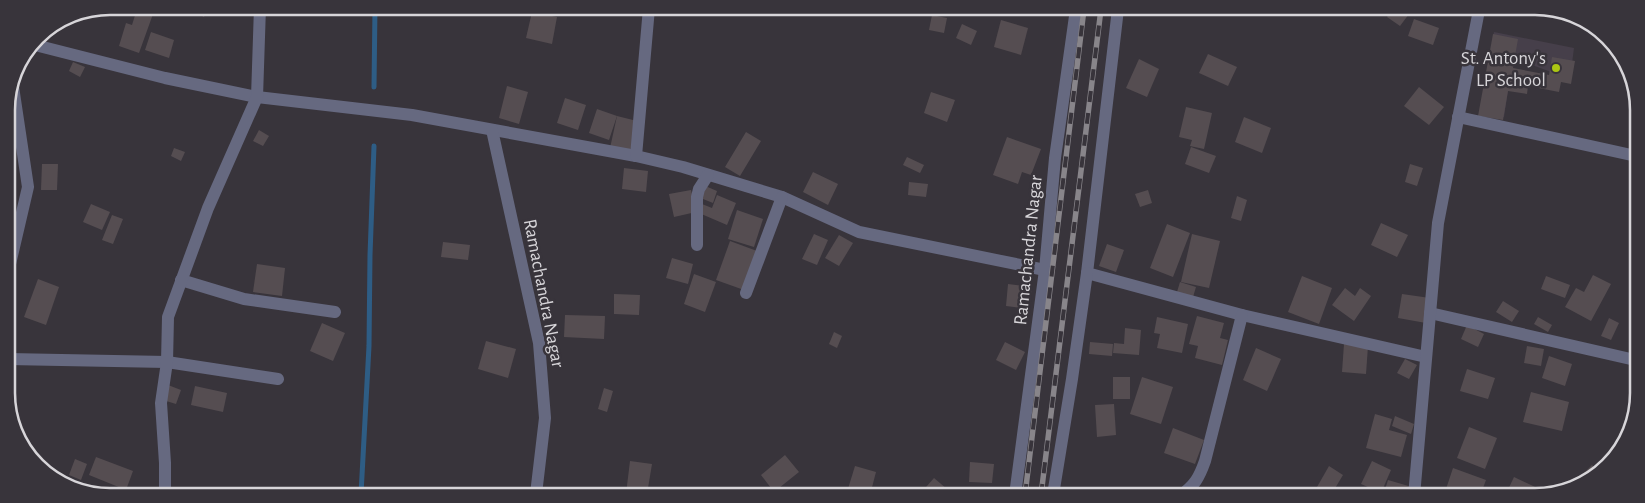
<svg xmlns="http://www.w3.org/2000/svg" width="1645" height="503" font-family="'Alegreya Sans',sans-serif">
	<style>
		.built { fill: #463f4a }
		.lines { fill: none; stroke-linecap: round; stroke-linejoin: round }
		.stream { stroke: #2e5d85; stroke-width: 5 }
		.building { fill: #554d51 }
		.minor { stroke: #666980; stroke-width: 12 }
		.rail-casing { stroke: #88858a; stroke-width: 5.5 }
		.rail { stroke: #38343b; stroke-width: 4; stroke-dasharray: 11; stroke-linecap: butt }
		.poi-dot { fill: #acc613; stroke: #38343b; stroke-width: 2 }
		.labels { text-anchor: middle; stroke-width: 5; stroke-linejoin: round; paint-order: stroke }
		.poi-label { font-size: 19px; fill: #d7d5d9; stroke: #38343b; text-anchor: end }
		.street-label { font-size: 19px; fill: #d7d5d9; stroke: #38343b }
		.rim { fill: none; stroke: #d7d5d9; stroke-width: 2.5 }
	</style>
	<rect width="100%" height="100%" fill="#38343b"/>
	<!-- built -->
	<path class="built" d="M1494 32 1574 48 1570 79 1513 58 1504 117 1480 115Z"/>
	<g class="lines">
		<!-- stream -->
		<g class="stream">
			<path d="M374 87 375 7"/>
			<path d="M361 494 369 346 370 255 374 146"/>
		</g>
	</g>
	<!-- building -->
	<g class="building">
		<path d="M135 6H151L149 12Z"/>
		<path d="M183 6H209L204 17Z"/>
		<path d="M137 9 153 14 139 53 119 46 126 23 132 25Z"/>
		<path d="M1393 9H1402L1409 14 1400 26 1387 17Z"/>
		<path d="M532 12 557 17 552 44 526 38Z"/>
		<path d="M932 15 947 18 944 33 929 30Z"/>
		<path d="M1414 19 1439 28 1433 45 1408 36Z"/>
		<path d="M1001 20 1028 28 1021 55 994 47Z"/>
		<path d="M962 24 977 31 971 45 956 38Z"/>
		<path d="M151 32 174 40 169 58 145 50Z"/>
		<path d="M1493 34 1518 39 1513 68 1549 75 1552 57 1575 61 1571 84 1561 82 1559 92 1528 86 1527 94 1508 91 1503 120 1478 116Z"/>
		<path d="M1208 54 1237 67 1228 86 1199 73Z"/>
		<path d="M1139 59 1159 69 1147 97 1126 88Z"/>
		<path d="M73 62 85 67 80 77 69 71Z"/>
		<path d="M507 86 528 92 519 124 499 118Z"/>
		<path d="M1419 87 1444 107 1429 125 1404 106Z"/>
		<path d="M931 92 955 100 947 122 924 113Z"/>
		<path d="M565 98 586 105 578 130 557 123Z"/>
		<path d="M1186 107 1212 113 1204 149 1190 146 1192 140 1179 137Z"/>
		<path d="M597 109 617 116 609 140 589 133Z"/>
		<path d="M617 116 637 121 630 152 610 148Z"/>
		<path d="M1244 117 1271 128 1262 153 1235 142Z"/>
		<path d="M259 130 269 136 263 146 253 141Z"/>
		<path d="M746 132 761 141 740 176 725 167Z"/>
		<path d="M1007 137 1041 149 1031 175 1022 172 1018 184 993 175Z"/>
		<path d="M1191 147 1216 156 1209 173 1185 164Z"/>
		<path d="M174 148 185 152 181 161 171 156Z"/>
		<path d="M907 157 924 165 920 173 903 165Z"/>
		<path d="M42 164H58L57 190H41Z"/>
		<path d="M1410 164 1423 168 1417 186 1405 182Z"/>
		<path d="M624 168 648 171 646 192 622 189Z"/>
		<path d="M813 172 838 184 828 205 803 192Z"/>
		<path d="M909 182 928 184 926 197 908 195Z"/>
		<path d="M703 185 717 191 713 203 698 197Z"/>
		<path d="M691 190 696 212 674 217 669 194Z"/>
		<path d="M1148 190 1152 203 1140 207 1135 194Z"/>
		<path d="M717 195 736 203 727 225 699 213 702 204 712 208Z"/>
		<path d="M1237 196 1247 200 1241 221 1231 218Z"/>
		<path d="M91 204 110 212 102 230 83 222Z"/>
		<path d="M737 210 763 219 754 247 728 239Z"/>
		<path d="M112 215 123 219 113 244 102 240Z"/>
		<path d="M1381 223 1408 235 1397 257 1371 245Z"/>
		<path d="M1167 224 1190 233 1173 277 1150 268Z"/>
		<path d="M814 234 828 240 817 265 802 259Z"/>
		<path d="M1192 234 1220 241 1209 288 1181 282Z"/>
		<path d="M839 235 853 243 839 266 825 258Z"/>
		<path d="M730 241 757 251 744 290 716 280Z"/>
		<path d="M443 242 470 245 468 260 441 257Z"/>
		<path d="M1107 244 1124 250 1116 272 1099 266Z"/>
		<path d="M672 258 693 264 688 284 666 278Z"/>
		<path d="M257 264 285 268 282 296 253 292Z"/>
		<path d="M694 274 716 282 705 312 684 304Z"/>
		<path d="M1593 275 1611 284 1591 321 1565 307 1576 288 1584 292Z"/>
		<path d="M1302 276 1332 288 1319 324 1288 312Z"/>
		<path d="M1546 276 1570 285 1565 298 1541 289Z"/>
		<path d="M38 279 59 287 46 325 24 317Z"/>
		<path d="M1180 282 1196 287 1193 297 1177 292Z"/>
		<path d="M1008 284 1032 287 1029 309 1006 306Z"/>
		<path d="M1345 288 1355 296 1360 288 1371 296 1354 321 1332 305Z"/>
		<path d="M614 294 640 295 639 315 614 314Z"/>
		<path d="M1402 294 1430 298 1426 323 1398 318Z"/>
		<path d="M1503 301 1519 311 1512 322 1496 312Z"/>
		<path d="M565 315 605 316 604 339 564 337Z"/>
		<path d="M1197 316 1224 323 1220 338 1228 340 1222 365 1195 358 1198 346 1189 344Z"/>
		<path d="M1157 317 1188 324 1182 353 1157 348 1160 334 1154 333Z"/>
		<path d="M1538 317 1552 325 1548 332 1534 324Z"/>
		<path d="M1609 318 1619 323 1611 340 1601 336Z"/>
		<path d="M322 323 345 333 333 361 310 351Z"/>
		<path d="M1467 325 1484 334 1478 347 1461 339Z"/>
		<path d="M1125 328 1141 330 1139 355 1113 353 1114 343 1124 344Z"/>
		<path d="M834 332 842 336 837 348 829 344Z"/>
		<path d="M486 341 516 349 508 378 478 369Z"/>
		<path d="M1005 342 1025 352 1016 370 996 360Z"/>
		<path d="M1090 342 1113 344 1112 356 1089 354Z"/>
		<path d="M1344 344 1368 346 1366 374 1342 372Z"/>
		<path d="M1527 346 1544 349 1541 366 1524 363Z"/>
		<path d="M1256 348 1281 359 1267 391 1243 380Z"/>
		<path d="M1549 356 1572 364 1565 386 1542 378Z"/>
		<path d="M1405 359 1417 365 1409 379 1397 373Z"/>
		<path d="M1467 369 1495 378 1488 399 1460 391Z"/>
		<rect x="1113" y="377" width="17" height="22"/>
		<path d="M1142 377 1173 387 1161 424 1130 414Z"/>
		<path d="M168 385 181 390 176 404 163 400Z"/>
		<path d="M195 386 227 393 223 412 191 405Z"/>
		<path d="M604 388 613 391 607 412 598 409Z"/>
		<path d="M1531 392 1569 402 1562 431 1523 422Z"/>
		<path d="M1114 404 1116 435 1097 437 1095 405Z"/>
		<path d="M1375 414 1392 419 1389 430 1407 435 1401 457 1366 448Z"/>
		<path d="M1395 416 1414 424 1411 434 1392 426Z"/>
		<path d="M1469 427 1497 438 1485 469 1457 458Z"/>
		<path d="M1173 428 1204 440 1195 464 1164 453Z"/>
		<path d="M785 455 799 472 774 492 761 475Z"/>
		<path d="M96 457 133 471 126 490 89 475Z"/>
		<path d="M75 459 87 464 81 480 69 475Z"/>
		<path d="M630 461 652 464 647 494H626Z"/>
		<path d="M1372 461 1391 470 1381 493 1361 484Z"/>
		<path d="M970 462 994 464 992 483 969 482Z"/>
		<path d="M1592 465 1600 473 1599 475 1579 482 1577 480Z"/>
		<path d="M855 466 876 472 870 495H856L847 492Z"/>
		<path d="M1329 466 1343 475 1331 495 1317 487Z"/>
		<path d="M1453 468 1486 480 1480 496H1455L1445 492Z"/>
		<path d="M1514 477 1546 492 1544 496H1505Z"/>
		<path d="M934 478 947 489 942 495H919Z"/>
		<path d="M1388 480 1412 487 1409 496H1383Z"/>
	</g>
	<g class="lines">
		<!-- minor -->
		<g class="minor">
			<path d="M1118 9 1087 273 1242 315 1426 357"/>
			<path d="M31 44 165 78 257 97 412 115 636 156 683 167 782 197 859 232 1045 270"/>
			<path d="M1458 117 1636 156"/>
			<path d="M492 130 539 343 545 418 536 494"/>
			<path d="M636 156 649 8"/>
			<path d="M697 245V197L699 189 708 175"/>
			<path d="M7 277 28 187 12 80"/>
			<path d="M181 280 244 299 335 312"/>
			<path d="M746 293 782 197"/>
			<path d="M1430 313 1635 360"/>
			<path d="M8 359 167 362 278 379"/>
			<path d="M165 493V463L161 403 167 362 168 317 208 208 257 97 260 7"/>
			<path d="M1015 495 1045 270 1055 158 1076 9"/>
			<path d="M1053 495 1072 379 1087 273"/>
			<path d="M1180 496C1195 485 1199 478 1205 461L1242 315"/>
			<path d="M1414 496 1438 223 1479 10"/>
		</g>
		<defs>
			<g id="rail">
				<path d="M1025 495 1084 9"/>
				<path d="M1041 495 1101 9"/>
			</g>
		</defs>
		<!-- rail casing -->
		<use href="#rail" class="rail-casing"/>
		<!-- rail -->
		<use href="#rail" class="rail"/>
	</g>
	<!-- markers -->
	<circle class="poi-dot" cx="1556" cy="68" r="5"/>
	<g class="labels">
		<!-- poi labels -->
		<g class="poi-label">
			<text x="1546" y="64">St. Antony's<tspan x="1546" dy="22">LP School</tspan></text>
		</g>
		<!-- street labels -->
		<g class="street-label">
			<text transform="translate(1027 250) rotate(-84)" y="7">Ramachandra Nagar</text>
			<text transform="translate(545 293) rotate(79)" y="7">Ramachandra Nagar</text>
		</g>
	</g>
	<!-- crop -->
	<path d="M0 0H1645V503H0ZM110 15H1535A95 95 0 0 1 1630 110V393A95 95 0 0 1 1535 488H110A95 95 0 0 1 15 393V110A95 95 0 0 1 110 15Z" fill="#38343b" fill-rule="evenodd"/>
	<path class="rim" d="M110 15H1535A95 95 0 0 1 1630 110V393A95 95 0 0 1 1535 488H110A95 95 0 0 1 15 393V110A95 95 0 0 1 110 15Z"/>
</svg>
